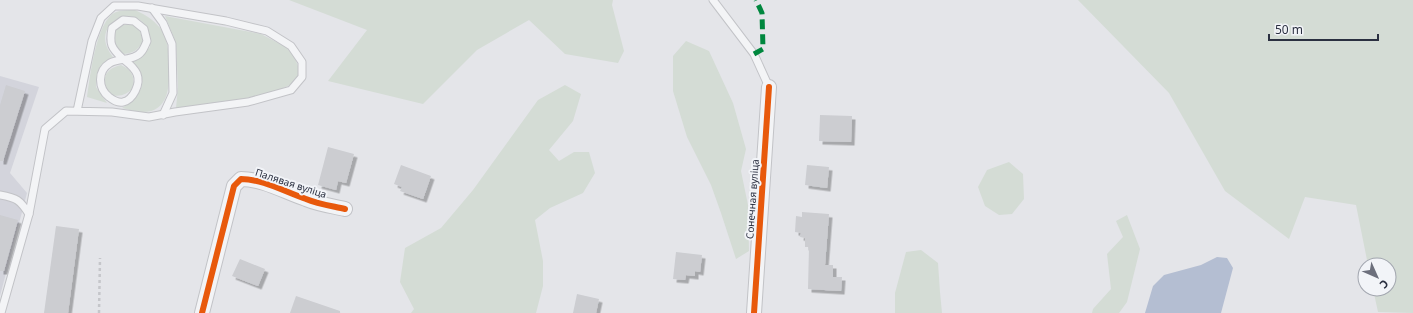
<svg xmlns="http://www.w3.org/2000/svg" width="1413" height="313" font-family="'Noto Sans',sans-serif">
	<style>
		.built { fill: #d3d4dc }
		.green { fill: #d4dcd5 }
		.water { fill: #b4bed2 }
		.building { fill: #cccdd1; filter: url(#shadow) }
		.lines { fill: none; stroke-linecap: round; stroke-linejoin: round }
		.service-casing { stroke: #c2c3c7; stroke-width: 9 }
		.minor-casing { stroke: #c2c3c7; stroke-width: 16 }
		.path { stroke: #c5c6ca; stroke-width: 2.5; stroke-dasharray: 3 3; stroke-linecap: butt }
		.service { stroke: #f3f4f6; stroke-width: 7 }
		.minor { stroke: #f3f4f6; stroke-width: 14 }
		.quiet { stroke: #00873e; stroke-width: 5; stroke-dasharray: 10 5; stroke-linecap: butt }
		.cycleway-casing { stroke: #f2f4f8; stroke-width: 8 }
		.cycleway { stroke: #e8590c; stroke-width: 6 }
		.labels { text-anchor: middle; stroke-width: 4; stroke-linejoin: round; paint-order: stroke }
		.street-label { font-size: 10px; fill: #2b3041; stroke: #f2f4f8 }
	</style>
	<defs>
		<filter id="shadow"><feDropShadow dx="3.5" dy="3.5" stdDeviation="0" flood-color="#0004"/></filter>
	</defs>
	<rect width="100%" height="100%" fill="#e4e5e9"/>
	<!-- built -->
	<path class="built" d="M0 76 39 87 10 173 27 193 0 296Z"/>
	<!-- green -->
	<g class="green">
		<path d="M289 0H613L612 5 624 51 618 63 565 54 529 20 477 50 423 104 328 81 367 30Z"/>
		<path d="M1078 0H1413V313L1378 312 1373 289H1389V265H1368L1356 205 1305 197 1289 239 1225 191 1169 93Z"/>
		<path d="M135 10C146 15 156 21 163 32 168 42 169 55 169 65 170 86 169 114 140 112 134 112 128 109 122 108 142 96 151 79 131 61L142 56 150 47C150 40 150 34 147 28 133 1 87 25 113 57 99 65 98 72 96 87L107 103 87 97C90 77 96 20 116 12 122 10 129 10 135 10Z"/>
		<path d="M165 16 261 34 286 47 295 58 299 69 297 79 290 85 276 91 242 99 176 108 178 87 176 43Z"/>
		<path d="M131 24 139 28 143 41C138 50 134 53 124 54 114 47 107 32 122 26 124 24 129 25 131 24Z"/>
		<path d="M686 41 709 51 733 103 746 149 741 171 748 205 749 251 736 259 721 213 711 185 687 137 673 91V56Z"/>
		<path d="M121 65C132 70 134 76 134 87 126 95 121 97 110 95 109 92 106 89 105 86 102 74 111 67 121 65Z"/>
		<path d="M565 85 581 94 573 121 549 150 559 161 574 152H589L595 173 583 193 550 208 535 220 543 261V286L536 313H411L414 309 400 282 405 248 441 228 473 190 538 100Z"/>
		<path d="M1009 162 1023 174 1024 199 1012 214 999 215 985 206 978 187 987 170Z"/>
		<path d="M1127 215 1140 249 1127 302 1119 313H1092L1093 309 1111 289 1107 254 1123 237 1116 221Z"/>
		<path d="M921 250 938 263 940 292 942 313H895V293L906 252Z"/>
	</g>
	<!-- water -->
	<path class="water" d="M1217 257 1227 258 1233 268 1221 313H1145L1153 286 1164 275 1201 265Z"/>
	<!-- building -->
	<g class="building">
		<path d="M6 85 25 91 3 161H0V105Z"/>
		<path d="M820 115 852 116 851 142 819 141Z"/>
		<path d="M328 147 354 154 346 183 338 181 336 190 318 185Z"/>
		<path d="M401 165 431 176 423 199 400 191 402 187 394 184Z"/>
		<path d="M807 165 829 167 827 188 805 185Z"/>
		<path d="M802 212 829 214 825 265H833V277H842L841 291 808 289 809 247H805V238L800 237 801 233 795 232 796 216 802 217Z"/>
		<path d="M0 215 18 220 4 271H0Z"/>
		<path d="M56 226 79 229 68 313H44Z"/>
		<path d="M676 252 702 255 700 272 695 271V276L686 275 685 280 673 279Z"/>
		<path d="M240 259 265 269 258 286 232 276Z"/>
		<path d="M577 294 599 299 596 313H573Z"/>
		<path d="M296 296 340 311V313H290Z"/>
	</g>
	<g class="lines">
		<defs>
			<g id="service">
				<path d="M713 0 754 54 769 87"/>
				<path d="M152 8 163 23 172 44 173 93 163 115"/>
				<path d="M123 59C111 48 109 44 112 28L123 20 134 21 144 29 147 41C144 48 142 54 134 57 126 60 117 59 110 63 97 71 98 88 109 97 113 100 117 103 123 102 133 100 141 84 137 74 134 67 128 63 123 59"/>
				<path d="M0 195C17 198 20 200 29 214L1 313"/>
				<path d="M29 214 45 129 66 111 112 112 149 117 175 112 248 102 291 90 302 77V62L291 46 267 31 226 21 138 6H114L101 18 92 41 77 111"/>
			</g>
			<g id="minor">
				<path d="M202 313 234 186 241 179C263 179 285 192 306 199 318 204 332 206 345 209"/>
				<path d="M754 313 769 87"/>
			</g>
		</defs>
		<!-- service casing -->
		<use href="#service" class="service-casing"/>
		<!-- minor casing -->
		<use href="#minor" class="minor-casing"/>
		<!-- path -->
		<path class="path" d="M99 313 100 258"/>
		<!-- service -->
		<use href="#service" class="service"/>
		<!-- minor -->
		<use href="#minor" class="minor"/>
		<!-- quiet -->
		<path class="quiet" d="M754 54 763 49 762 13 756 0"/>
		<defs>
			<g id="cycleway">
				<path d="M202 313 234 186 241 179C263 179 285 192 306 199 318 204 332 206 345 209"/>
				<path d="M754 313 769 87"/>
			</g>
		</defs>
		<!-- cycleway casing -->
		<use href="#cycleway" class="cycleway-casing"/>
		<!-- cycleway -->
		<use href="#cycleway" class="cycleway"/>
	</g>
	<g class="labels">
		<!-- street labels -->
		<g class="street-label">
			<text transform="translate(291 183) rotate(18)" y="4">Палявая вуліца</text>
			<text transform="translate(752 199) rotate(-86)" y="4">Сонечная вуліца</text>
		</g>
	</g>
	<!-- north arrow -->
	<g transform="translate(1377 277) rotate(135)"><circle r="19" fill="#f2f4f8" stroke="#a2a6af"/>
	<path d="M0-3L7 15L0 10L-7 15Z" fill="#6c6f7c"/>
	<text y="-6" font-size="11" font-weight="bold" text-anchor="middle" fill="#2b3041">С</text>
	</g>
	<!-- scale -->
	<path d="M1269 34v6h109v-6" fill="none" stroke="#2b3041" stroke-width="2"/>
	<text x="1275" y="34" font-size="12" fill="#2b3041" stroke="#f2f4f8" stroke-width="3" paint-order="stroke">50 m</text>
</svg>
